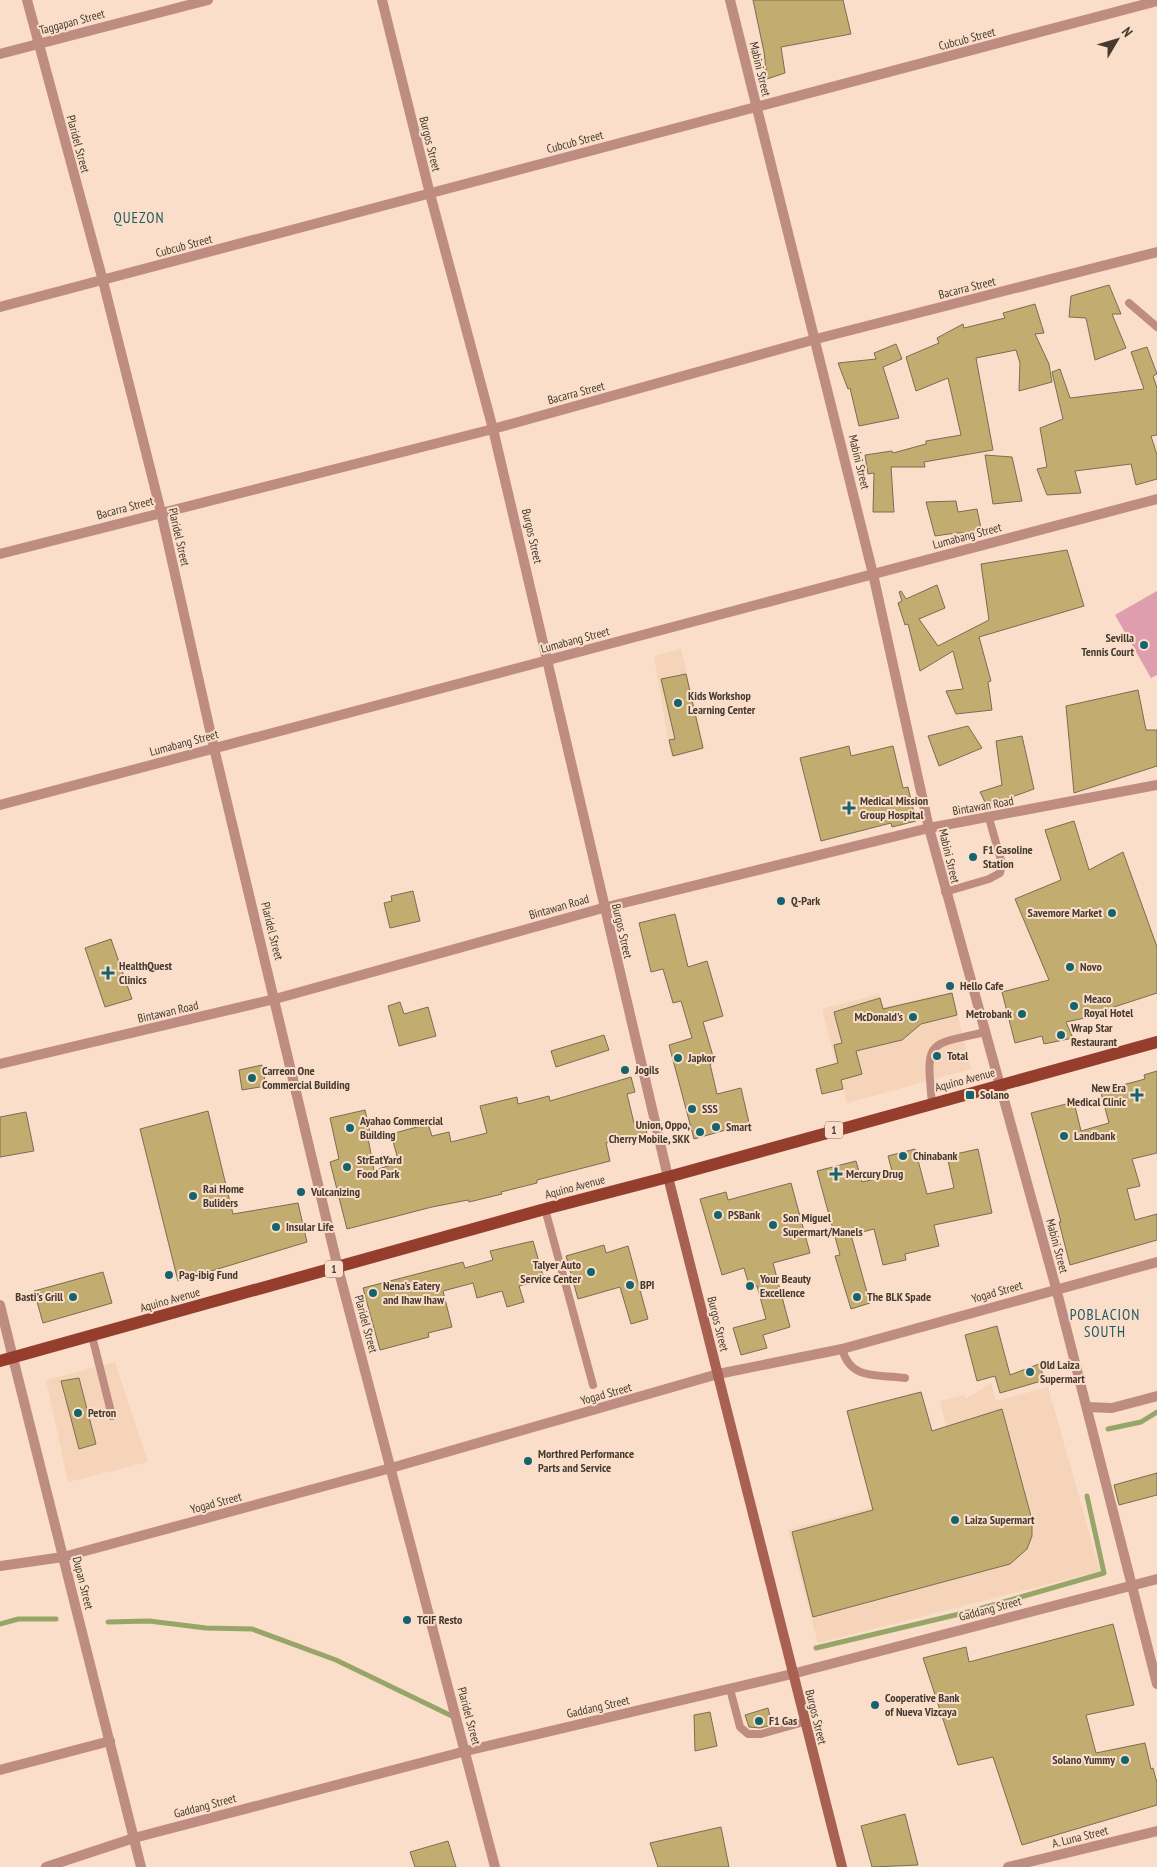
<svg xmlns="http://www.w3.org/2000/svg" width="1157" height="1867" font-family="'PT Sans Narrow',sans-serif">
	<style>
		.built { fill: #f5d4b9 }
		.green { fill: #de9eae }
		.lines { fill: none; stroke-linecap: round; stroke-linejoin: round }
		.stream { stroke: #97a569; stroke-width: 5 }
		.building { fill: #c2ac6f; stroke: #786e53 }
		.service { stroke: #bf8c81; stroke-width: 8 }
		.minor { stroke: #bf8c81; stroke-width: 10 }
		.tertiary { stroke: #bf8c81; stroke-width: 10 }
		.secondary { stroke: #a86051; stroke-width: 10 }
		.primary { stroke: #963e2e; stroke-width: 12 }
		.poi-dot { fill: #15636c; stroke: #fadec9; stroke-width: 2 }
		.labels { text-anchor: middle; stroke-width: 4; stroke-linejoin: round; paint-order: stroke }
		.shield { fill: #fadec9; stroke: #7b6b5f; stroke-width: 1 }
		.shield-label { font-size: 11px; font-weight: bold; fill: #443a31 }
		.street-label { font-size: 12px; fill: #443a31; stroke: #fadec9 }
		.poi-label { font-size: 12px; font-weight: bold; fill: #443a31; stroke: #fadec9; text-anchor: start }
		.quarter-label { font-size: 15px; letter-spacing: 1px; fill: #205a61; stroke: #fadec9 }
	</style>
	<rect width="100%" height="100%" fill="#fadec9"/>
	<!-- built -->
	<g class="built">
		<path d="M681 649 705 749 671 757 654 656Z"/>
		<path d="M952 992 971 1069 847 1103 822 1009 879 994 884 1007Z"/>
		<path d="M115 1362 148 1462 68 1482 46 1380Z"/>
		<path d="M991 1383 996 1401 1048 1387 1100 1571 818 1643 788 1530 960 1483 940 1401 965 1395V1399Z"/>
	</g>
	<!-- green -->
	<path class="green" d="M1157 591V675L1151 678 1115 615Z"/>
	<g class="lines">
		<!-- stream -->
		<g class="stream">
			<path d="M1108 1429 1141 1422 1157 1412"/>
			<path d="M108 1622 149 1621 206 1628 252 1629 336 1660 456 1718"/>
			<path d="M0 1624 18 1619H56"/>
			<path d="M816 1648 972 1611 1104 1573 1087 1496"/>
		</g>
	</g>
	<!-- building -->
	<g class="building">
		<path d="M753 0H843L851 34 781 47 785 73 767 79 764 52Z"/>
		<path d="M1109 285 1121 314H1112L1126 348 1095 360 1086 318 1069 317 1071 296Z"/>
		<path d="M1035 304 1044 333 1035 334 1049 364 1052 382 1019 391 1020 363 1016 350 976 358 993 450 924 462 925 467H891L894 512H873L874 473 868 474 865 455 892 451 893 453 926 444V441L961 435 948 378 916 391 906 357 939 343 937 338 963 324 964 328 1005 318 1003 313Z"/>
		<path d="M896 344 902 359 883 367 899 418 859 426 850 388 848 389 838 363 876 359 874 353Z"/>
		<path d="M1147 347 1157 374 1153 376 1157 388V435L1151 436 1157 455V479L1136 485 1131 464 1075 471 1081 493 1047 495 1037 469 1047 467 1040 428 1063 419 1052 372 1060 369 1070 398 1144 389 1131 352Z"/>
		<path d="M985 455 1012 457 1022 501 993 504Z"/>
		<path d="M956 501 958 512 977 509 982 533H956L935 536 926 502Z"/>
		<path d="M1067 550 1084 606 979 637 991 681 988 682 992 710 956 714 946 691 963 689 953 651 920 671 908 624 905 625 898 603 902 601 899 592 901 591 906 599 937 585 945 608 919 619 938 646 989 620 981 564Z"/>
		<path d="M686 674 703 748 673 756 669 740 675 739 661 679Z"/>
		<path d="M1138 690 1146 730H1157V766L1074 793 1066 706Z"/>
		<path d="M968 726 982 748 939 766 928 736Z"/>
		<path d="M1022 736 1034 789 987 806 980 792 1002 785 996 741Z"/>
		<path d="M849 746 851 756 893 746 903 788 908 787 916 821 892 827 891 823 821 841 800 758Z"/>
		<path d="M1074 821 1089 870 1123 852 1157 947V993L1111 1008 1113 1012 1066 1022 1073 1038 1044 1044 1042 1036 1015 1043 1002 992 1049 980 1015 899 1061 880 1045 830Z"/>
		<path d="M413 891 420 921 390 928 384 903 392 901 391 896Z"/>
		<path d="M675 914 688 967 707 961 723 1016 703 1022 715 1063 710 1064 717 1094 741 1088 750 1127 730 1132 729 1129 694 1139 669 1045 692 1038 681 1001 673 1003 663 969 651 972 639 923Z"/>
		<path d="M111 939 132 999 105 1007 85 948Z"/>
		<path d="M952 993 957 1015 921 1024 902 1040 856 1051 862 1074 841 1080 843 1089 822 1094 816 1069 838 1063 834 1045 842 1043 834 1012 880 998 883 1009Z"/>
		<path d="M400 1002 404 1014 428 1007 436 1036 399 1046 388 1006Z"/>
		<path d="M604 1035 609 1050 556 1067 551 1051Z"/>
		<path d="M262 1065 266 1086 242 1090 239 1070Z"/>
		<path d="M1157 1071V1153L1132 1159 1140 1186 1127 1189 1135 1220 1157 1214V1240L1070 1265 1059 1222H1061L1031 1113 1074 1102 1081 1131 1109 1123 1101 1093 1116 1089 1115 1087 1145 1079 1144 1075Z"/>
		<path d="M631 1077 635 1092 627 1094 634 1123 643 1121 647 1133 606 1143 610 1161 537 1180V1183L501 1192 502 1194 469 1202 468 1200 432 1207 347 1229 330 1162 339 1159 330 1118 365 1110 371 1137 368 1138 374 1170 399 1163 391 1134 428 1124 432 1136 449 1132 451 1142 487 1133 480 1106 517 1097 518 1104 549 1096 550 1101Z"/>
		<path d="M208 1111 233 1214 298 1203 307 1242 178 1281 140 1129Z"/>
		<path d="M26 1112 34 1151 0 1157V1117Z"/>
		<path d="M915 1149 927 1194 954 1188 947 1156 978 1149 992 1213 934 1225 939 1246 905 1254 906 1260 883 1265 874 1229 851 1235 870 1303 851 1309 835 1256 840 1255 817 1171 856 1161 862 1182 893 1175 888 1156Z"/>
		<path d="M791 1183 810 1253 773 1263 790 1327 763 1335 767 1348 741 1355 733 1328 766 1319 757 1286 750 1288 744 1268 722 1275 700 1199 726 1192 728 1200Z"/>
		<path d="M533 1241 544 1279 519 1286 524 1302 507 1307 502 1291 477 1298 473 1283 443 1291 452 1327 428 1333 429 1337 380 1350 363 1288 463 1262 465 1268 493 1260 490 1251Z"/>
		<path d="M604 1245 606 1253 628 1246 648 1319 631 1324 620 1287 578 1299 566 1256Z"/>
		<path d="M103 1272 112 1303 43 1323 34 1291Z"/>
		<path d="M997 1326 1010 1375 1039 1364 1045 1380 1000 1393 995 1376 977 1381 965 1335Z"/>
		<path d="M79 1378 96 1444 79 1449 61 1381Z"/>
		<path d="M921 1392 932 1431 1002 1409 1032 1520V1536L1027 1549 1010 1564 813 1617 792 1532 873 1510 847 1411Z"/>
		<path d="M1157 1473V1495L1119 1505 1114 1485Z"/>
		<path d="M1113 1624 1134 1705 1086 1715 1096 1753 1145 1743 1151 1769 1153 1768 1157 1783V1805L1022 1845 993 1757 958 1765 923 1658 966 1647 969 1662Z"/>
		<path d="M768 1708 772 1725 760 1728 749 1727 745 1715Z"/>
		<path d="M710 1712 717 1746 695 1751 694 1715Z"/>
		<path d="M905 1814 918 1865 872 1867 861 1826Z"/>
		<path d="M721 1827 729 1867H658L650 1843Z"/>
		<path d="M448 1841 456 1867H415L410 1852Z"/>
	</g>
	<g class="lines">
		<!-- service -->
		<g class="service">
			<path d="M1129 303 1157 327"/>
			<path d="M945 892 989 879 1000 873 1002 864 989 818"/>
			<path d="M932 1103C926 1040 926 1045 986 1032"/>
			<path d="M545 1209 593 1385"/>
			<path d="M92 1336 112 1416"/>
			<path d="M842 1349C851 1381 877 1374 905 1378"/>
			<path d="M730 1689 740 1727 748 1734H761L804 1722"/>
		</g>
		<!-- minor -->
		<g class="minor">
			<path d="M27 0 103 281 161 512 214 748 338 1268 495 1867"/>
			<path d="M730 0 873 574 929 828 1056 1288 1157 1684"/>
			<path d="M0 307 1157 1"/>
			<path d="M0 554 493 429 816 339 1157 252"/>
			<path d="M0 805 1157 499"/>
			<path d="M0 1064 275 999 603 908 929 828 1157 785"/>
			<path d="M13 1358 141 1867"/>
			<path d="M1087 1407 1112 1408 1157 1396"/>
			<path d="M0 1566 63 1557 391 1468 718 1374 842 1349 1157 1262"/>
			<path d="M0 1770 110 1741"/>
			<path d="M46 1867 134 1838 466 1751 792 1674 1157 1579"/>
			<path d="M1008 1867 1157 1831"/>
		</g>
		<!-- tertiary -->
		<g class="tertiary">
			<path d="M382 0 430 194 493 429 668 1177"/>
			<path d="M0 54 208 0"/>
			<path d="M0 1305 13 1358"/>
		</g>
		<!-- secondary -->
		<path class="secondary" d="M668 1177 842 1867"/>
		<!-- primary -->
		<path class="primary" d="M0 1361 545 1209 668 1177 1157 1042"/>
	</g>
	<!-- markers -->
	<g class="poi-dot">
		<circle cx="1144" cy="645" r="5"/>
		<circle cx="678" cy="703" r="5"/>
		<path d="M846.5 800.5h5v5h5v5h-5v5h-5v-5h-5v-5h5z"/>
		<circle cx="973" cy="857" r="5"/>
		<circle cx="781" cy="901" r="5"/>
		<circle cx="1112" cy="913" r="5"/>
		<circle cx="1070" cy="967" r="5"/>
		<path d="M105.5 965.5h5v5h5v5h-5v5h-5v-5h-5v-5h5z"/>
		<circle cx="950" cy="986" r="5"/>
		<circle cx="1074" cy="1006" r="5"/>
		<circle cx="1022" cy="1014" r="5"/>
		<circle cx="913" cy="1017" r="5"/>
		<circle cx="1061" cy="1035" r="5"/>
		<circle cx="937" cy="1056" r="5"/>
		<circle cx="678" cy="1058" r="5"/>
		<circle cx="625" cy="1070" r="5"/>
		<circle cx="252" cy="1078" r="5"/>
		<rect x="965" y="1090" width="10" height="10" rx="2.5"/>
		<path d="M1134.5 1087.5h5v5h5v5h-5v5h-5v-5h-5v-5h5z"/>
		<circle cx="692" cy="1109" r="5"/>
		<circle cx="716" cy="1127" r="5"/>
		<circle cx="350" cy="1128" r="5"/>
		<circle cx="700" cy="1132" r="5"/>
		<circle cx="1064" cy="1136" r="5"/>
		<circle cx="903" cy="1156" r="5"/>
		<circle cx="347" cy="1167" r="5"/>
		<path d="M833.5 1166.5h5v5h5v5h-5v5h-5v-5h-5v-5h5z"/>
		<circle cx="301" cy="1192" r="5"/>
		<circle cx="193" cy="1196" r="5"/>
		<circle cx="718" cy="1215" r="5"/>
		<circle cx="773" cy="1225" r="5"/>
		<circle cx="276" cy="1227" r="5"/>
		<circle cx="591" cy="1272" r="5"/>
		<circle cx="169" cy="1275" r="5"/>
		<circle cx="630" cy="1285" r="5"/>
		<circle cx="750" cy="1286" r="5"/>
		<circle cx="373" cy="1293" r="5"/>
		<circle cx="73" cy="1297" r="5"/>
		<circle cx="857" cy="1297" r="5"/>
		<circle cx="1030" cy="1372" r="5"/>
		<circle cx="78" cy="1413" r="5"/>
		<circle cx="528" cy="1461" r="5"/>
		<circle cx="955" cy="1520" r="5"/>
		<circle cx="407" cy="1620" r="5"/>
		<circle cx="875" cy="1705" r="5"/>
		<circle cx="759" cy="1721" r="5"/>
		<circle cx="1125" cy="1760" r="5"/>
	</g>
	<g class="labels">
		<!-- shield labels -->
		<g class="shield">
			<rect x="825" y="1121.5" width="18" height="17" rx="4"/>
			<rect x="325" y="1260.5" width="18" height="17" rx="4"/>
		</g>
		<g class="shield-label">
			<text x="834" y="1134">1</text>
			<text x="334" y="1273">1</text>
		</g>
		<!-- street labels -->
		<g class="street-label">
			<text transform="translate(72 22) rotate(-15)" y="4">Taggapan Street</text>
			<text transform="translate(967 39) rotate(-15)" y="4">Cubcub Street</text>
			<text transform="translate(760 69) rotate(76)" y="4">Mabini Street</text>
			<text transform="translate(575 142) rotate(-15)" y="4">Cubcub Street</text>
			<text transform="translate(78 144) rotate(75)" y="4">Plaridel Street</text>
			<text transform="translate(430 144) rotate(76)" y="4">Burgos Street</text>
			<text transform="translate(184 246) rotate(-15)" y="4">Cubcub Street</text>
			<text transform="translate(967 288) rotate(-14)" y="4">Bacarra Street</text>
			<text transform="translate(576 393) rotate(-15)" y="4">Bacarra Street</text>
			<text transform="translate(859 462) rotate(76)" y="4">Mabini Street</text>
			<text transform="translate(125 508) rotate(-15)" y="4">Bacarra Street</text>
			<text transform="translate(532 536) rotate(77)" y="4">Burgos Street</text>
			<text transform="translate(967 536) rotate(-15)" y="4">Lumabang Street</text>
			<text transform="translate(179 537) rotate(77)" y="4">Plaridel Street</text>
			<text transform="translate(575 640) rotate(-15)" y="4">Lumabang Street</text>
			<text transform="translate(184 743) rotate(-15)" y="4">Lumabang Street</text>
			<text transform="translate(983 806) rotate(-10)" y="4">Bintawan Road</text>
			<text transform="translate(949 856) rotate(76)" y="4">Mabini Street</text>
			<text transform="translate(559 907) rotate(-16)" y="4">Bintawan Road</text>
			<text transform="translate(272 931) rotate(76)" y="4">Plaridel Street</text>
			<text transform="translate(622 931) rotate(77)" y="4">Burgos Street</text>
			<text transform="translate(168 1012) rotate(-13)" y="4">Bintawan Road</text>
			<text transform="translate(965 1080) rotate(-15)" y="4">Aquino Avenue</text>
			<text transform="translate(575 1187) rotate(-15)" y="4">Aquino Avenue</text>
			<text transform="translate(1057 1246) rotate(75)" y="4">Mabini Street</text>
			<text transform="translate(997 1292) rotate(-16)" y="4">Yogad Street</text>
			<text transform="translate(170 1300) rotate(-16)" y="4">Aquino Avenue</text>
			<text transform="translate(366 1324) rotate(75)" y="4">Plaridel Street</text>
			<text transform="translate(718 1324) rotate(76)" y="4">Burgos Street</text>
			<text transform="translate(606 1394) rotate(-16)" y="4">Yogad Street</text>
			<text transform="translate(216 1503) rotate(-15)" y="4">Yogad Street</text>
			<text transform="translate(83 1583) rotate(76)" y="4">Dupan Street</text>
			<text transform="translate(990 1609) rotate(-15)" y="4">Gaddang Street</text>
			<text transform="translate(598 1707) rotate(-13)" y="4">Gaddang Street</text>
			<text transform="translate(469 1716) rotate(75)" y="4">Plaridel Street</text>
			<text transform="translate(816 1717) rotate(76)" y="4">Burgos Street</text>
			<text transform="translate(205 1806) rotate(-15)" y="4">Gaddang Street</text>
			<text transform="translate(1080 1837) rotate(-14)" y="4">A. Luna Street</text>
		</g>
		<!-- poi labels -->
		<g class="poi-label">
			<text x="1134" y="642" text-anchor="end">Sevilla<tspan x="1134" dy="14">Tennis Court</tspan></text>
			<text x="688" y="700">Kids Workshop<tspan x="688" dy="14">Learning Center</tspan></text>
			<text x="860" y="805">Medical Mission<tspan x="860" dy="14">Group Hospital</tspan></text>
			<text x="983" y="854">F1 Gasoline<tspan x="983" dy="14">Station</tspan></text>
			<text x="791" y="905">Q-Park</text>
			<text x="1102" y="917" text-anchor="end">Savemore Market</text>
			<text x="119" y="970">HealthQuest<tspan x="119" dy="14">Clinics</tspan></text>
			<text x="1080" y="971">Novo</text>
			<text x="960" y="990">Hello Cafe</text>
			<text x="1084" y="1003">Meaco<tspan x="1084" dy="14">Royal Hotel</tspan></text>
			<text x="1012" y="1018" text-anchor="end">Metrobank</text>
			<text x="903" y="1021" text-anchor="end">McDonald's</text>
			<text x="1071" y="1032">Wrap Star<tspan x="1071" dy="14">Restaurant</tspan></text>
			<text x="947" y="1060">Total</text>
			<text x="688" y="1062">Japkor</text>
			<text x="635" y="1074">Jogils</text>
			<text x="262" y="1075">Carreon One<tspan x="262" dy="14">Commercial Building</tspan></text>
			<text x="1126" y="1092" text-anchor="end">New Era<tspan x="1126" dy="14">Medical Clinic</tspan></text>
			<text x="980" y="1099">Solano</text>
			<text x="702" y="1113">SSS</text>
			<text x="360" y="1125">Ayahao Commercial<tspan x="360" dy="14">Building</tspan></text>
			<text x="690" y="1129" text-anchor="end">Union, Oppo,<tspan x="690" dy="14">Cherry Mobile, SKK</tspan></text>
			<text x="726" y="1131">Smart</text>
			<text x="1074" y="1140">Landbank</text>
			<text x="913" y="1160">Chinabank</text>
			<text x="357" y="1164">StrEatYard<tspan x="357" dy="14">Food Park</tspan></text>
			<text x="846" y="1178">Mercury Drug</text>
			<text x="203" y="1193">Rai Home<tspan x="203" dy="14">Buliders</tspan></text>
			<text x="311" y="1196">Vulcanizing</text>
			<text x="728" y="1219">PSBank</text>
			<text x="783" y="1222">Son Miguel<tspan x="783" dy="14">Supermart/Manels</tspan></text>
			<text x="286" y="1231">Insular Life</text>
			<text x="581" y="1269" text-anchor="end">Talyer Auto<tspan x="581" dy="14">Service Center</tspan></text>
			<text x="179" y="1279">Pag-ibig Fund</text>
			<text x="760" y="1283">Your Beauty<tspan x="760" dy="14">Excellence</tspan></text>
			<text x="640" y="1289">BPI</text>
			<text x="383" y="1290">Nena's Eatery<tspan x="383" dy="14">and Ihaw Ihaw</tspan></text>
			<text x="63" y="1301" text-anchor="end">Basti's Grill</text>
			<text x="867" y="1301">The BLK Spade</text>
			<text x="1040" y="1369">Old Laiza<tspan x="1040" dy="14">Supermart</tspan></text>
			<text x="88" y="1417">Petron</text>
			<text x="538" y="1458">Morthred Performance<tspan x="538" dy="14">Parts and Service</tspan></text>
			<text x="965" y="1524">Laiza Supermart</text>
			<text x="417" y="1624">TGIF Resto</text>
			<text x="885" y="1702">Cooperative Bank<tspan x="885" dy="14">of Nueva Vizcaya</tspan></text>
			<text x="769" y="1725">F1 Gas</text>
			<text x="1115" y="1764" text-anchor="end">Solano Yummy</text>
		</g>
		<!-- quarter labels -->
		<g class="quarter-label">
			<text x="139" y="223">QUEZON</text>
			<text x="1105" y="1320">POBLACION<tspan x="1105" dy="17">SOUTH</tspan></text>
		</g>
	</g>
	<!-- north arrow -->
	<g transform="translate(1117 40) rotate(52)" stroke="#fadec9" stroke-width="4" paint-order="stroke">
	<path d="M0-4L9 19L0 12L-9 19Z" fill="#443a31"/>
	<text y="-8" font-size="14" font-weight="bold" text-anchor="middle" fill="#443a31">N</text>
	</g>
</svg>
